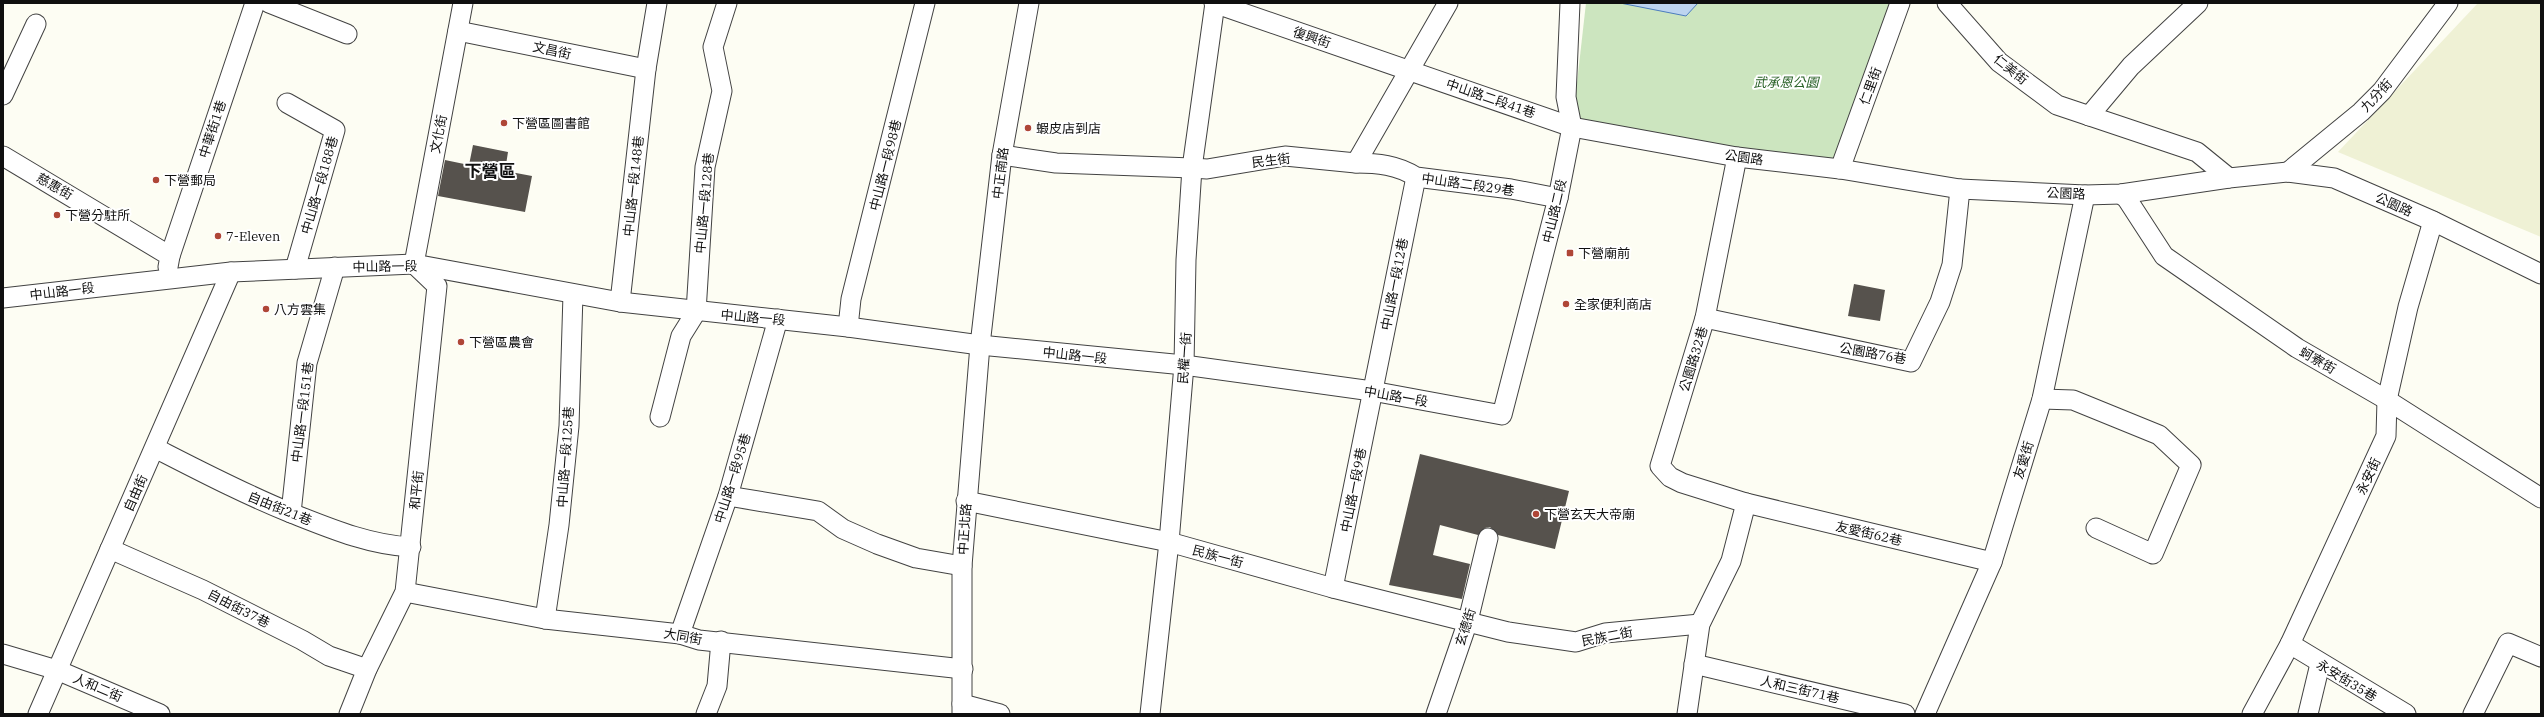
<svg xmlns="http://www.w3.org/2000/svg" width="2544" height="717" font-family="'IBM Plex Serif','Noto Sans TC',serif">
	<style>
		.farmland { fill: #eff1d5 }
		.green { fill: #cce5bf }
		.water { fill: #bdd4ef; stroke: #4c7dbe }
		.building { fill: #56524d }
		.lines { fill: none; stroke-linecap: round; stroke-linejoin: round }
		.minor-casing { stroke: #424242; stroke-width: 21 }
		.minor { stroke: #fff; stroke-width: 19 }
		.poi-dot { fill: #af4637; stroke: #fff; stroke-width: 1.5 }
		.labels { text-anchor: middle; stroke-width: 4; stroke-linejoin: round; paint-order: stroke }
		.street-label { font-size: 13px; fill: #0f0f0f; stroke: #fff }
		.park-label { font-size: 13px; font-style: italic; fill: #286026; stroke: #fff }
		.poi-label { font-size: 13px; fill: #0f0f0f; stroke: #fff; text-anchor: start }
		.district-label { font-size: 17px; font-weight: bold; fill: #0f0f0f; stroke: #fff }
	</style>
	<rect width="100%" height="100%" fill="#fdfdf3"/>
	<!-- farmland -->
	<path class="farmland" d="M2478 3H2541V237L2338 152Z"/>
	<!-- green -->
	<path class="green" d="M1586 3H1900L1840 169 1572 127Z"/>
	<!-- water -->
	<path class="water" d="M1620 3H1698L1686 16Z"/>
	<!-- building -->
	<g class="building">
		<path d="M473 145 508 152 505 171 532 176 525 212 438 196 445 160 469 165Z"/>
		<path d="M1854 284 1885 290 1880 321 1848 316Z"/>
		<path d="M1420 454 1569 491 1555 549 1498 535 1490 527 1485 528 1478 535 1440 525 1433 555 1470 564 1462 599 1389 585Z"/>
	</g>
	<g class="lines">
		<defs>
			<g id="minor">
				<path d="M269 3 347 34"/>
				<path d="M1214 3 1572 127 1737 157 1840 169 1960 189 2085 195 2121 194 2229 178 2288 172 2334 178 2433 221 2541 274"/>
				<path d="M1947 3 1999 62 2057 105 2197 152 2229 178"/>
				<path d="M458 31 646 69"/>
				<path d="M3 95 36 24"/>
				<path d="M287 103 335 130 295 269"/>
				<path d="M2089 116 2131 66 2198 3"/>
				<path d="M1002 155 1056 163 1192 168 1207 169 1285 156 1356 163 1448 3"/>
				<path d="M3 156 170 256 168 267"/>
				<path d="M1737 157 1705 318 1660 466 1670 477 1682 483 1746 503 1992 562"/>
				<path d="M1356 163C1377 163 1398 165 1416 177L1511 189 1558 198"/>
				<path d="M1840 169 1900 3"/>
				<path d="M2288 172 2361 112 2382 91 2448 3"/>
				<path d="M2121 194 2127 199 2164 256 2297 348 2387 400 2541 498"/>
				<path d="M170 256 255 3"/>
				<path d="M414 264 463 3"/>
				<path d="M3 298 231 272 414 264 620 302 848 327 980 345 1184 365 1372 391 1502 415 1558 198 1572 127 1566 97 1570 3"/>
				<path d="M620 302 646 69 657 3"/>
				<path d="M1705 318 1911 362 1940 302 1952 265 1960 189"/>
				<path d="M848 327 851 299 925 3"/>
				<path d="M2042 399 2073 400 2159 435 2191 465 2153 554 2096 528"/>
				<path d="M660 417 681 336 696 312 705 167 722 91 713 47 727 3"/>
				<path d="M155 448C200 471 244 494 291 513 329 528 369 545 411 547"/>
				<path d="M728 496 818 511 843 529 877 544 916 558 962 566"/>
				<path d="M966 501 1169 542 1333 588 1508 632 1576 642 1605 633 1700 624"/>
				<path d="M291 513 307 363 335 267"/>
				<path d="M110 549 203 590 302 640 329 656 367 669"/>
				<path d="M1333 588 1416 177"/>
				<path d="M405 592 545 619 680 634 699 640 963 669"/>
				<path d="M545 619 559 525 569 426 573 294"/>
				<path d="M680 634 728 496 778 319"/>
				<path d="M2290 644 2406 714"/>
				<path d="M3 654 57 670 160 714"/>
				<path d="M1694 664 1905 714"/>
				<path d="M962 704 1000 714"/>
				<path d="M38 714 231 272"/>
				<path d="M349 714 367 669 405 592 437 286 414 264"/>
				<path d="M706 714 717 686 721 641"/>
				<path d="M962 714V566L980 345 1002 155 1029 3"/>
				<path d="M1150 714 1169 542 1184 365 1186 260 1192 168 1215 3"/>
				<path d="M1436 714 1468 621 1488 538"/>
				<path d="M1687 714 1700 624 1731 561 1746 503"/>
				<path d="M1925 714 1992 562 2042 399 2085 195"/>
				<path d="M2252 714 2290 644 2386 436 2387 400 2408 307 2433 221"/>
				<path d="M2308 714 2320 664"/>
				<path d="M2473 714 2508 643 2541 657"/>
			</g>
		</defs>
		<!-- minor casing -->
		<use href="#minor" class="minor-casing"/>
		<!-- minor -->
		<use href="#minor" class="minor"/>
	</g>
	<!-- markers -->
	<g class="poi-dot">
		<circle cx="504" cy="123" r="4"/>
		<circle cx="1028" cy="128" r="4"/>
		<circle cx="156" cy="180" r="4"/>
		<circle cx="57" cy="215" r="4"/>
		<circle cx="218" cy="236" r="4"/>
		<rect x="1566" y="249" width="8" height="8" rx="2"/>
		<circle cx="1566" cy="304" r="4"/>
		<circle cx="266" cy="309" r="4"/>
		<circle cx="461" cy="342" r="4"/>
		<circle cx="1536" cy="514" r="4"/>
	</g>
	<g class="labels">
		<!-- street labels -->
		<g class="street-label">
			<text transform="translate(1312 37) rotate(19)" y="5">復興街</text>
			<text transform="translate(552 50) rotate(12)" y="5">文昌街</text>
			<text transform="translate(2011 69) rotate(39)" y="5">仁美街</text>
			<text transform="translate(1870 86) rotate(-70)" y="5">仁里街</text>
			<text transform="translate(2376 95) rotate(-47)" y="5">九分街</text>
			<text transform="translate(1491 98) rotate(19)" y="5">中山路二段41巷</text>
			<text transform="translate(212 129) rotate(-72)" y="5">中華街1巷</text>
			<text transform="translate(438 134) rotate(-79)" y="5">文化街</text>
			<text transform="translate(1744 157) rotate(8)" y="5">公園路</text>
			<text transform="translate(1271 160) rotate(-7)" y="5">民生街</text>
			<text transform="translate(885 165) rotate(-76)" y="5">中山路一段98巷</text>
			<text transform="translate(1000 173) rotate(-83)" y="5">中正南路</text>
			<text transform="translate(1468 184) rotate(8)" y="5">中山路二段29巷</text>
			<text transform="translate(319 185) rotate(-74)" y="5">中山路一段188巷</text>
			<text transform="translate(55 186) rotate(30)" y="5">慈惠街</text>
			<text transform="translate(633 186) rotate(-84)" y="5">中山路一段148巷</text>
			<text transform="translate(2066 193) rotate(2)" y="5">公園路</text>
			<text transform="translate(704 203) rotate(-85)" y="5">中山路一段128巷</text>
			<text transform="translate(2394 204) rotate(24)" y="5">公園路</text>
			<text transform="translate(1554 211) rotate(-77)" y="5">中山路二段</text>
			<text transform="translate(385 266) rotate(-1)" y="5">中山路一段</text>
			<text transform="translate(1394 284) rotate(-79)" y="5">中山路一段12巷</text>
			<text transform="translate(62 291) rotate(-7)" y="5">中山路一段</text>
			<text transform="translate(753 317) rotate(5)" y="5">中山路一段</text>
			<text transform="translate(1873 353) rotate(10)" y="5">公園路76巷</text>
			<text transform="translate(1075 355) rotate(6)" y="5">中山路一段</text>
			<text transform="translate(1184 358) rotate(-86)" y="5">民權一街</text>
			<text transform="translate(1693 359) rotate(-73)" y="5">公園路32巷</text>
			<text transform="translate(2318 360) rotate(30)" y="5">蚵寮街</text>
			<text transform="translate(1396 396) rotate(10)" y="5">中山路一段</text>
			<text transform="translate(302 412) rotate(-83)" y="5">中山路一段151巷</text>
			<text transform="translate(565 457) rotate(-86)" y="5">中山路一段125巷</text>
			<text transform="translate(2023 460) rotate(-73)" y="5">友愛街</text>
			<text transform="translate(2368 476) rotate(-65)" y="5">永安街</text>
			<text transform="translate(732 478) rotate(-73)" y="5">中山路一段95巷</text>
			<text transform="translate(416 490) rotate(-84)" y="5">和平街</text>
			<text transform="translate(1353 490) rotate(-79)" y="5">中山路一段9巷</text>
			<text transform="translate(135 493) rotate(-66)" y="5">自由街</text>
			<text transform="translate(280 508) rotate(22)" y="5">自由街21巷</text>
			<text transform="translate(964 529) rotate(-86)" y="5">中正北路</text>
			<text transform="translate(1869 533) rotate(13)" y="5">友愛街62巷</text>
			<text transform="translate(1218 556) rotate(15)" y="5">民族一街</text>
			<text transform="translate(239 608) rotate(27)" y="5">自由街37巷</text>
			<text transform="translate(1465 627) rotate(-73)" y="5">玄德街</text>
			<text transform="translate(683 636) rotate(10)" y="5">大同街</text>
			<text transform="translate(1607 636) rotate(-11)" y="5">民族二街</text>
			<text transform="translate(2347 680) rotate(31)" y="5">永安街35巷</text>
			<text transform="translate(98 687) rotate(23)" y="5">人和二街</text>
			<text transform="translate(1800 689) rotate(13)" y="5">人和三街71巷</text>
		</g>
		<!-- park labels -->
		<g class="park-label">
			<text x="1786" y="87">武承恩公園</text>
		</g>
		<!-- poi labels -->
		<g class="poi-label">
			<text x="512" y="128">下營區圖書館</text>
			<text x="1036" y="133">蝦皮店到店</text>
			<text x="164" y="185">下營郵局</text>
			<text x="65" y="220">下營分駐所</text>
			<text x="226" y="241">7-Eleven</text>
			<text x="1578" y="258">下營廟前</text>
			<text x="1574" y="309">全家便利商店</text>
			<text x="274" y="314">八方雲集</text>
			<text x="469" y="347">下營區農會</text>
			<text x="1544" y="519">下營玄天大帝廟</text>
		</g>
		<!-- district labels -->
		<g class="district-label">
			<text x="490" y="177">下營區</text>
		</g>
	</g>
	<!-- border -->
	<rect width="2544" height="717" fill="none" stroke="#0f0f0f" stroke-width="8"/>
</svg>
